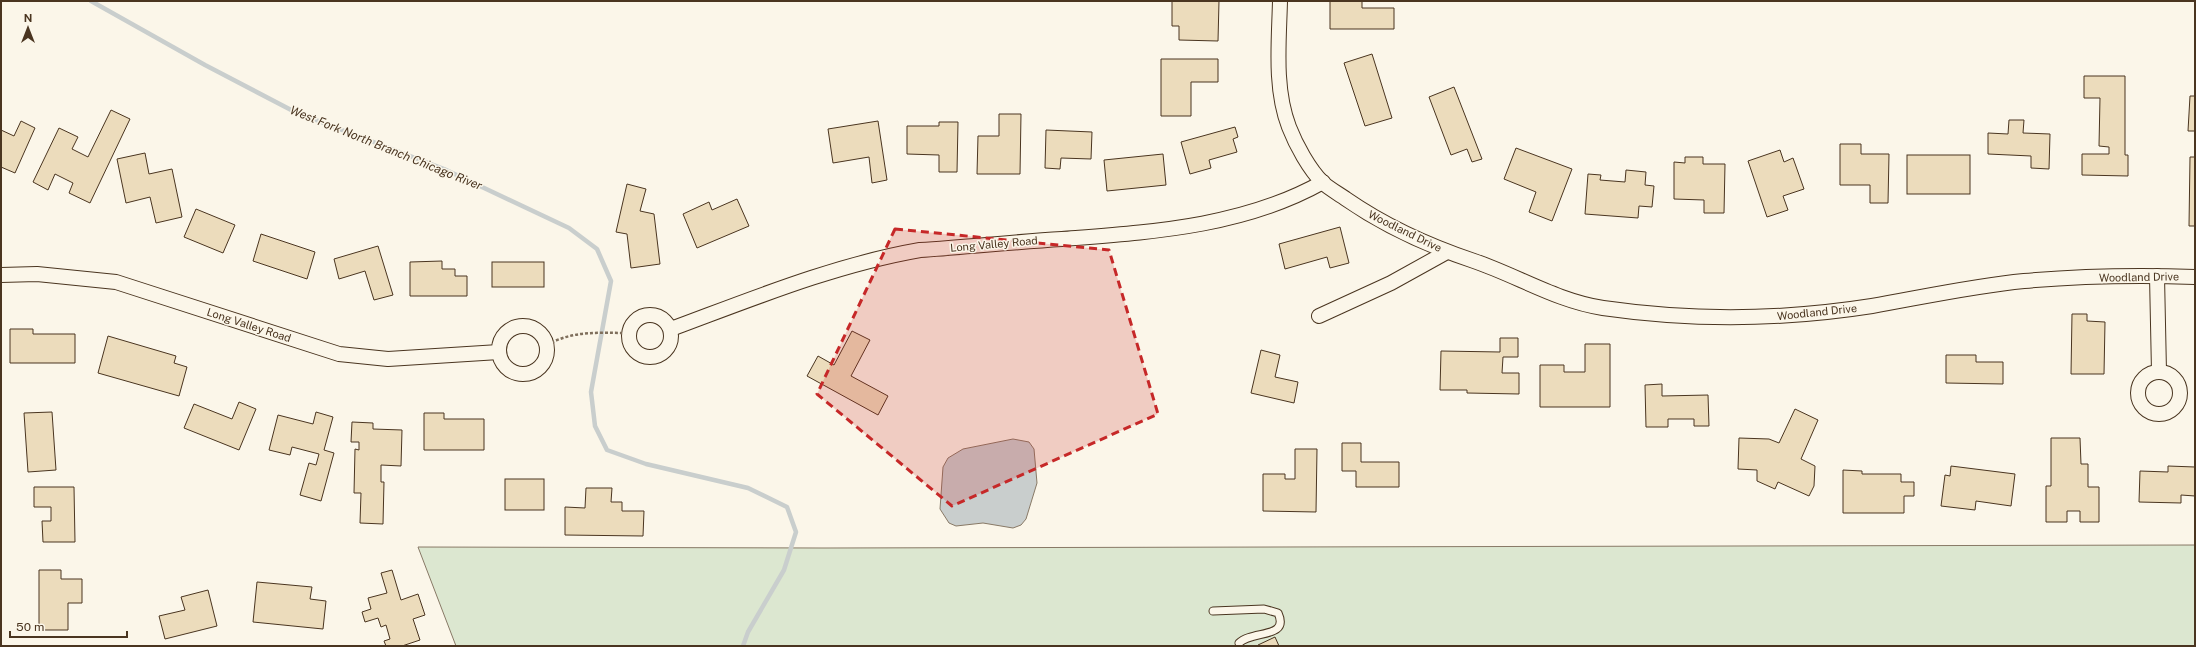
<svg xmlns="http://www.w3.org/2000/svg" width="2196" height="647" font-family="'Public Sans',sans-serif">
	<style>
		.green { fill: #dce7d0; stroke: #887966 }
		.water { fill: #c9cecd; stroke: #887966 }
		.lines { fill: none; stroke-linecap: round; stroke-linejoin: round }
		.stream { stroke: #c9cecd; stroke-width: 4.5 }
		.building { fill: #ecdcbc; stroke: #4a3520 }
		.lane-casing { stroke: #4a3520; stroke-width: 9 }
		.street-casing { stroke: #4a3520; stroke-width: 16 }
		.path { stroke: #7f6f5c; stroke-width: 2.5; stroke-dasharray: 3 2; stroke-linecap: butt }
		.lane { stroke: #fbf6e9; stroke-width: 7 }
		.street { stroke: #fbf6e9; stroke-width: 14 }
		.marked { fill: #c62828; fill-opacity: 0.2; stroke: #c62828; stroke-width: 3; stroke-dasharray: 8 5; stroke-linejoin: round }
		.labels { text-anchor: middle; stroke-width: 3; stroke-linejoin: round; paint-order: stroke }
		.street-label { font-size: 11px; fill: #4a3520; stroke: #fbf6e9 }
		.water-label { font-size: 12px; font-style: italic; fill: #4a3520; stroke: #fbf6e9 }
	</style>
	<rect width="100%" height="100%" fill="#fbf6e9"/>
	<!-- green -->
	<path class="green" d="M2195 545V646H456L418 547 824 548Z"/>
	<!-- water -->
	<path class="water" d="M1013 439 1029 442 1034 449 1037 483 1026 519 1021 525 1013 528 983 523 956 526 949 523 940 509 943 467 948 458 963 449Z"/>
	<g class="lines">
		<!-- stream -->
		<path class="stream" d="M91 1 205 65 295 112 444 169 569 228 597 249 611 281 591 392 595 426 607 450 646 464 748 488 787 507 796 532 784 570 748 632 743 646"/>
	</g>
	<!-- building -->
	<g class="building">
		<path d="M1172 1H1219L1218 41 1179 40V26H1172Z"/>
		<path d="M1330 1H1362V8H1394V29H1330Z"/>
		<path d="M1372 54 1392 118 1365 126 1344 63Z"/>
		<path d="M1161 59H1218V82H1191V116H1161Z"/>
		<path d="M2084 76H2125V155H2128V176L2082 175V154H2109V147L2099 146 2100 98H2084Z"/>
		<path d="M1454 87 1482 159 1472 162 1467 149 1451 155 1429 97Z"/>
		<path d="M2190 96H2195V131H2188Z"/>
		<path d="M111 110 130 119 90 203 69 193 73 183 55 174 48 190 33 182 59 128 78 137 72 149 88 157Z"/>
		<path d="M999 114H1021L1020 174H977L978 136H999Z"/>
		<path d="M2009 120H2024L2023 133 2050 134 2049 169 2031 168V156L1988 154V133L2008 134Z"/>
		<path d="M21 121 35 128 15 173 1 167V130L14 136Z"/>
		<path d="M878 121 887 180 872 183 869 157 833 163 828 129Z"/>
		<path d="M939 122H958L957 172H939V155L907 154V126H939Z"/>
		<path d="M1235 127 1238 137 1233 139 1237 152 1209 160 1211 168 1190 174 1181 142Z"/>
		<path d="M1046 130 1092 132 1091 159 1061 158 1060 169 1045 168Z"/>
		<path d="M1840 144H1861V154H1889L1888 203H1870V185H1840Z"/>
		<path d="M1516 148 1572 169 1552 221 1529 212 1536 192 1504 179Z"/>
		<path d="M1780 150 1784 162 1793 158 1804 189 1783 196 1788 210 1767 217 1748 161Z"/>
		<path d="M145 153 149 174 172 169 182 217 156 223 150 197 126 203 117 159Z"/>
		<path d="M1163 154 1166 185 1107 191 1104 160Z"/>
		<rect x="1907" y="155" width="63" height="39"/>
		<path d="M1685 157H1703V164H1725L1724 213H1704V200L1674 199V162L1685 163Z"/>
		<path d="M2190 157H2195V226H2189Z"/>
		<path d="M1626 170 1646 172 1645 185 1654 186 1652 207 1639 206 1638 218 1585 214 1588 174 1601 175 1600 180 1625 182Z"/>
		<path d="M627 184 646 189 640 211 654 214 660 264 631 268 627 234 616 232Z"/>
		<path d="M737 199 749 226 697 248 683 214 709 202 712 210Z"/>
		<path d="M196 209 235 225 223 253 184 237Z"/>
		<path d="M1340 227 1349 263 1330 268 1327 257 1285 269 1279 244Z"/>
		<path d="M261 234 315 252 307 279 253 261Z"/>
		<path d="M378 246 393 295 374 300 365 271 339 279 334 259Z"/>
		<path d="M442 261V269H455V276H467V296H410V262Z"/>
		<rect x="492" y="262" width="52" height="25"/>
		<path d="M2072 314H2087V321L2105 322 2104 374H2071Z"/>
		<path d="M10 329H33V334H75V363H10Z"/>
		<path d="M852 331 870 340 851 376 888 396 878 415 807 376 818 356 834 365Z"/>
		<path d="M108 336 176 356 174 363 187 367 179 396 98 373Z"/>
		<path d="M1500 338H1518V357H1503L1502 373H1519V394L1467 393V390H1440L1441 351 1500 352Z"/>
		<path d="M1585 344H1610V407H1540V365H1564V372H1585Z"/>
		<path d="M1261 350 1280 355 1275 377 1298 382 1294 403 1251 393Z"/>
		<path d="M1946 355H1976V362H2003V384L1946 383Z"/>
		<path d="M1662 384V396L1708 395 1709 426H1694V419H1668V427H1646L1645 385Z"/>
		<path d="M239 402 256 409 239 450 184 428 194 404 232 419Z"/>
		<path d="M1795 409 1818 420 1801 459 1815 466 1814 486 1809 496 1778 482 1775 489 1757 481V470L1738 469 1739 438 1769 439 1779 443Z"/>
		<path d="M52 412 56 470 28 472 24 413Z"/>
		<path d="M316 412 333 417 324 450 334 453 321 501 300 495 309 463 316 465 319 454 292 447 290 455 269 450 278 415 313 424Z"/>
		<path d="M424 413H444V419H484V450H424Z"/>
		<path d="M352 422 373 423V429L402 430 401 466 381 465V482H384L383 524 360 523 361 493H354L355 449 359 450V442H351Z"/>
		<path d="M2051 438H2080L2081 464H2088V487H2099V522H2080V511H2067V522H2046V486H2051Z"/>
		<path d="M1342 443H1361V462H1399V487H1356V471H1342Z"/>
		<path d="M1295 449H1317L1316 512 1263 511V474H1285V479H1295Z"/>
		<path d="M1951 466 2015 474 2011 506 1976 501 1975 510 1941 506 1945 475 1950 476Z"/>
		<path d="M2168 466 2195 467V496L2181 495V503L2139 502 2140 471 2168 472Z"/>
		<path d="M1843 470 1862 471V474H1901V482H1914V496H1904V513H1843Z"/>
		<rect x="505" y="479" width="39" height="31"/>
		<path d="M34 487H74L75 542H43L42 521H51V507H34Z"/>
		<path d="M586 488H612L611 502H622V511H644L643 536 565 535V507L585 508Z"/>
		<path d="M39 570H61V579H82V603H68V630H39Z"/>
		<path d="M392 570 401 600 418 594 425 615 413 619 420 640 402 646H386L384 641 390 639 386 625 381 627 378 618 365 622 362 612 371 609 368 598 387 593 381 573Z"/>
		<path d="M257 582 312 587 310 599 326 601 323 629 253 622Z"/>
		<path d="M208 590 217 626 165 639 159 616 185 610 181 597Z"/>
		<path d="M1275 637 1279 646H1258V645Z"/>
	</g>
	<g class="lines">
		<defs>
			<path id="lane" d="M1213 611 1264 609 1278 613C1290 639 1252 630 1239 643"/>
			<g id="street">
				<path d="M1280 1C1279 42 1274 88 1289 127 1296 145 1309 169 1323 183 1330 189 1339 194 1346 199 1385 226 1429 246 1474 261 1518 276 1557 301 1603 308 1693 321 1783 320 1872 306 1923 297 1973 286 2024 281 2081 276 2138 275 2195 277"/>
				<path d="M1 275 37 274 116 282 339 354 388 359 499 352"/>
				<path d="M2157 276 2159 372"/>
				<circle cx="650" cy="336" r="21"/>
				<path d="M1319 316 1391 283 1447 252"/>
				<circle cx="523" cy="350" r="24"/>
				<path d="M671 329C752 299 834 265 920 250 967 247 1014 242 1062 239 1151 232 1243 227 1323 182"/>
				<circle cx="2159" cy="393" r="21"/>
			</g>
		</defs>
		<!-- lane casing -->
		<use href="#lane" class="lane-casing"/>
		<!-- street casing -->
		<use href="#street" class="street-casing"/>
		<!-- path -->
		<path class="path" d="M547 345C573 330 600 333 629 333"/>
		<!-- lane -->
		<use href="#lane" class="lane"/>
		<!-- street -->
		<use href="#street" class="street"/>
	</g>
	<!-- marked area -->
	<path class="marked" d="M895 229 1109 250 1158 414 952 506 817 394Z"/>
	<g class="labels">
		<!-- street labels -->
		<g class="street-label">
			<text transform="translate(1405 231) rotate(26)" y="4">Woodland Drive</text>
			<text transform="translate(994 244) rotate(-5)" y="4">Long Valley Road</text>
			<text transform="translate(2139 277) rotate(-1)" y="4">Woodland Drive</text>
			<text transform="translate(1817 312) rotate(-6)" y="4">Woodland Drive</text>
			<text transform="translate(249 325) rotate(18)" y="4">Long Valley Road</text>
		</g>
		<!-- water labels -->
		<g class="water-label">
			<text transform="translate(386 148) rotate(22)" y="4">West Fork North Branch Chicago River</text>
		</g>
	</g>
	<!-- border -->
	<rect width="2196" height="647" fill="none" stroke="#4a3520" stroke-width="4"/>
	<!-- north arrow -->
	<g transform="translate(28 28)" stroke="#fbf6e9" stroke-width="3" paint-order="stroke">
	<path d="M0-3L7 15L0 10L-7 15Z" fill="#4a3520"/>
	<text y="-6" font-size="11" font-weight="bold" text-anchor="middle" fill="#4a3520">N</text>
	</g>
	<!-- scale -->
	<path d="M10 631v6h117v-6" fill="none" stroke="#4a3520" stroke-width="2"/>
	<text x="16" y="631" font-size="12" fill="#4a3520" stroke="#fbf6e9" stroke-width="3" paint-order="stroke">50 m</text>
</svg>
